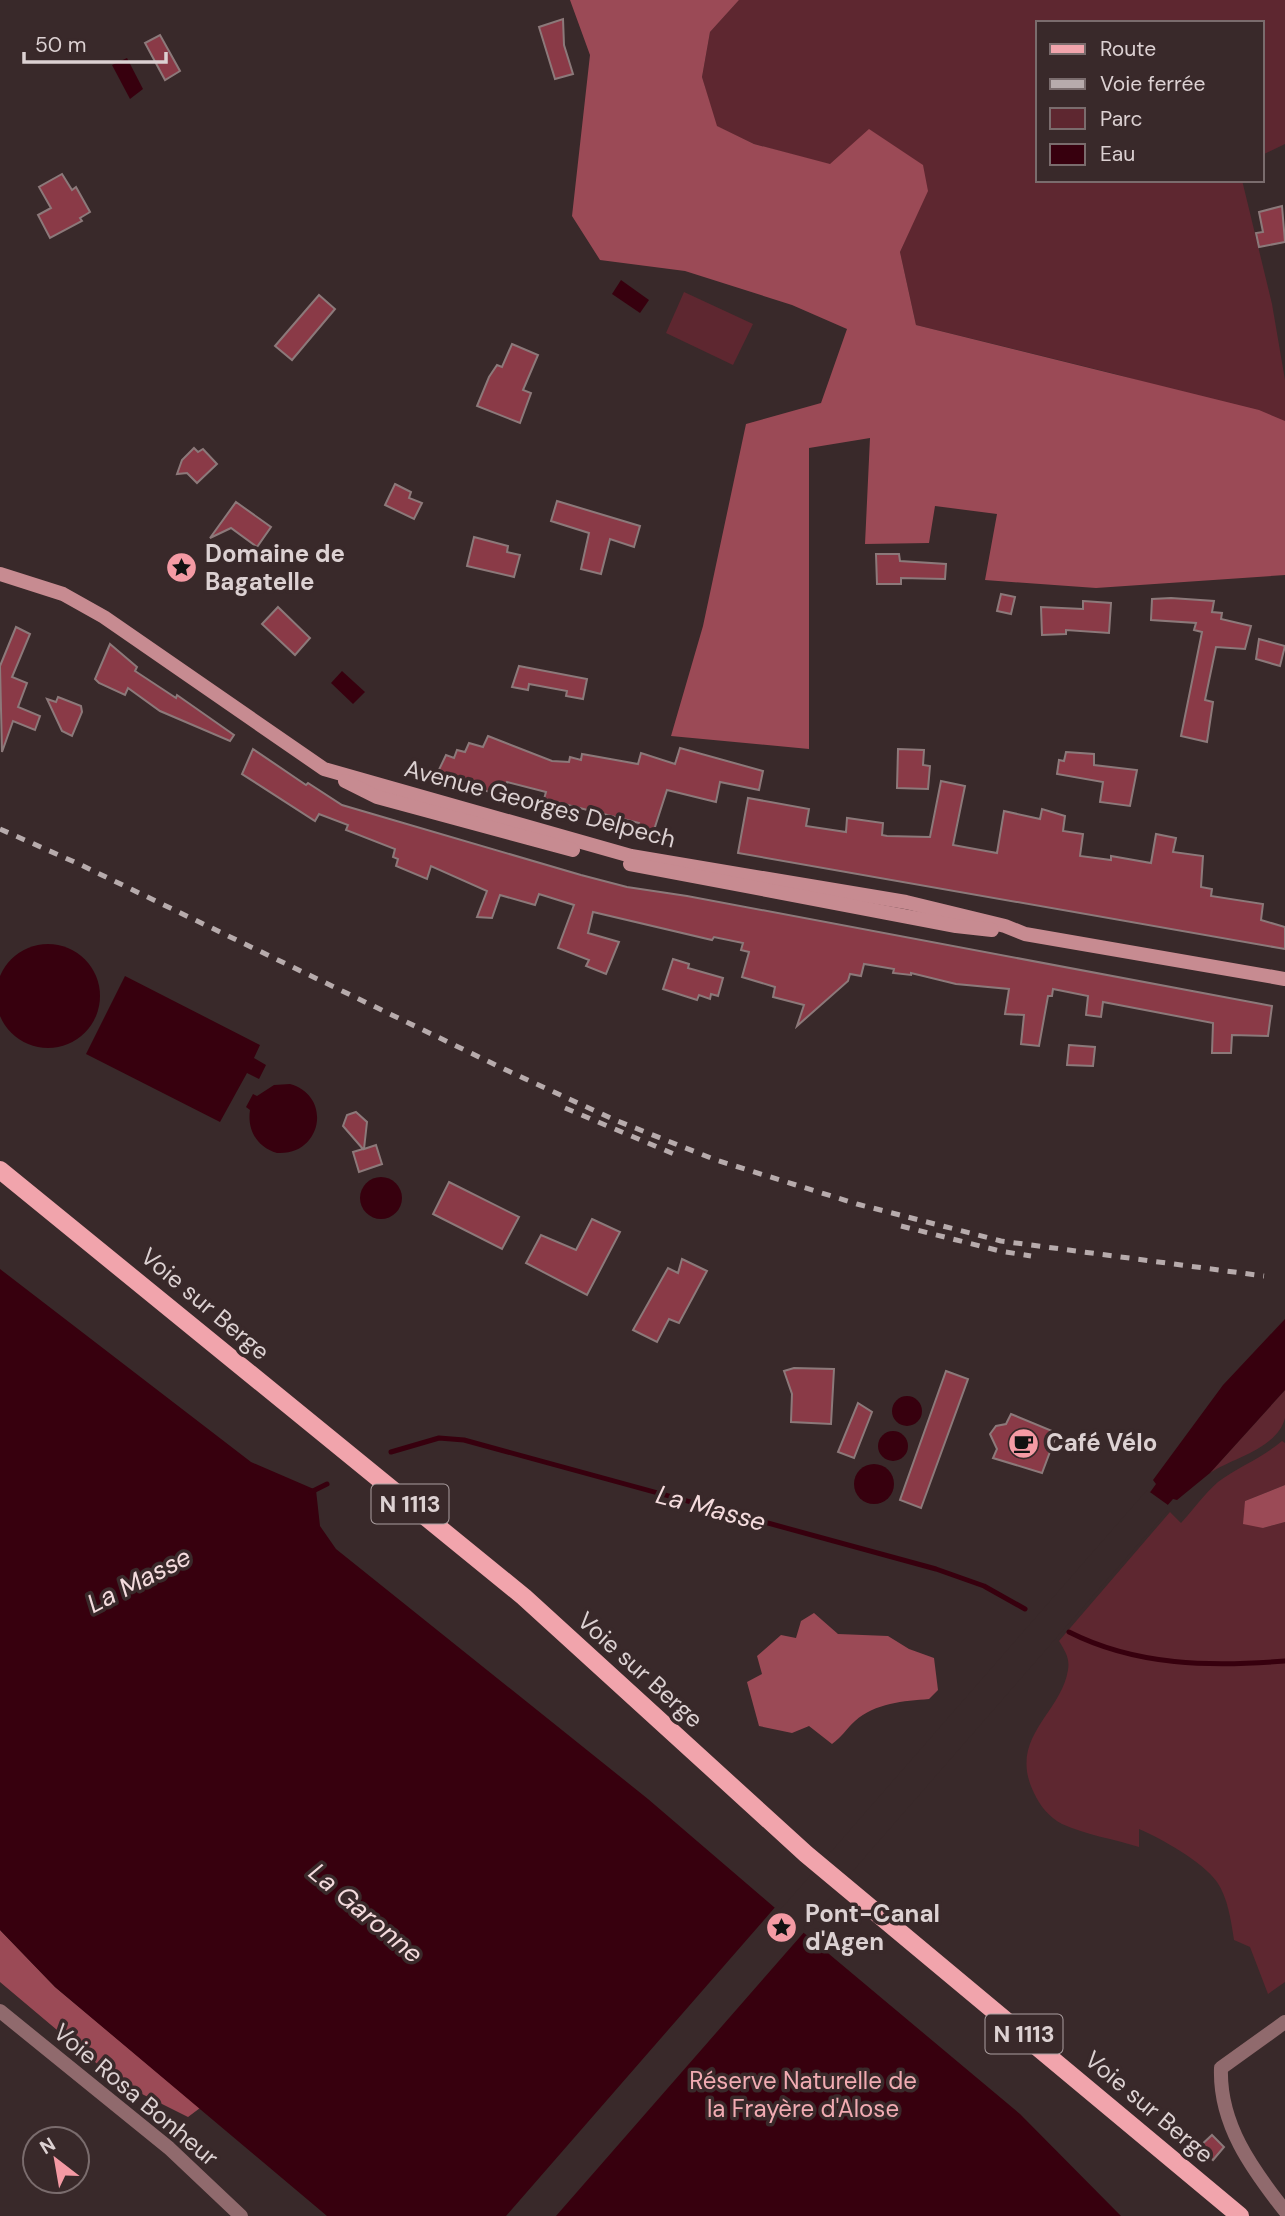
<svg xmlns="http://www.w3.org/2000/svg" width="1285" height="2216" font-family="'DM Sans',sans-serif">
	<style>
		.green { fill: #5e2730 }
		.forest { fill: #9b4a56 }
		.water { fill: #37000e }
		.pier { fill: #39292a }
		.lines { fill: none; stroke-linecap: round; stroke-linejoin: round }
		.stream { stroke: #37000e; stroke-width: 5 }
		.building { fill: #8a3a47; stroke: #8c797a; stroke-width: 2 }
		.street { stroke: #906a6d; stroke-width: 14 }
		.secondary { stroke: #c78b91; stroke-width: 14 }
		.primary { stroke: #f1a4ac; stroke-width: 18 }
		.rail { stroke: #b7abac; stroke-width: 5; stroke-dasharray: 9 9; stroke-linecap: butt }
		.labels { text-anchor: middle; stroke-width: 7; stroke-linejoin: round; paint-order: stroke }
		.shield { fill: #39292a; stroke: #ab9fa0; stroke-width: 2 }
		.shield-label { font-size: 23px; font-weight: bold; fill: #dcd1d2 }
		.poi-label { font-size: 24px; font-weight: bold; fill: #dcd1d2; stroke: #39292a; text-anchor: start }
		.street-label { font-size: 24px; fill: #dcd1d2; stroke: #39292a }
		.park-label { font-size: 24px; fill: #f1abb2; stroke: #39292a }
		.water-label { font-size: 26px; font-style: italic; fill: #f4dbdd; stroke: #39292a }
	</style>
	<rect width="100%" height="100%" fill="#39292a"/>
	<!-- green -->
	<g class="green">
		<path d="M739 0H1285V144L1262 155V23H1038V180H1242L1272 304 1285 380V422L1115 374 916 325 900 252 927 191 754 144 716 126 702 77 710 32Z"/>
		<path d="M684 292 753 324 733 365 666 333Z"/>
		<path d="M1285 1390C1285 1399 1285 1410 1285 1418 1277 1449 1232 1458 1210 1473Z"/>
		<path d="M1282 1441 1285 1443V1485L1245 1501 1263 1528 1285 1522V1982L1268 1994 1250 1947 1234 1940C1231 1921 1228 1898 1217 1882 1202 1861 1162 1839 1139 1829V1847C1114 1839 1086 1835 1062 1824 1049 1817 1040 1806 1034 1793 1007 1738 1061 1714 1068 1670 1070 1658 1065 1651 1059 1641L1170 1512 1181 1523C1193 1510 1205 1493 1218 1482 1238 1467 1262 1458 1282 1441Z"/>
	</g>
	<!-- forest -->
	<g class="forest">
		<path d="M570 0H739L710 32 702 77 717 126 754 144 830 164 869 129 923 165 928 191 900 252 916 325 1259 410 1285 421V575L1096 588 985 580 997 514 935 506 929 543 865 544 870 438 809 448V749L671 736 703 626 746 424 821 403 847 329 792 305 685 271 600 260 572 216 590 55Z"/>
		<path d="M1285 1485V1522L1263 1528 1243 1524 1245 1501Z"/>
		<path d="M814 1613 838 1634 888 1636 909 1649 934 1658 938 1690 929 1699C904 1701 875 1703 855 1721 846 1729 842 1737 832 1744L809 1726 792 1733 759 1726 747 1682 762 1674 757 1656 781 1635 796 1638 801 1621Z"/>
		<path d="M0 1930 55 1987 200 2108 188 2117 120 2083 0 1982Z"/>
	</g>
	<!-- water -->
	<g class="water">
		<path d="M127 58 143 89 130 99 112 65Z"/>
		<path d="M621 280 649 300 640 313 612 294Z"/>
		<path d="M342 671 365 692 353 704 331 683Z"/>
		<circle cx="48" cy="996" r="52"/>
		<path d="M125 976 260 1045 254 1058 266 1065 259 1079 247 1073 220 1122 86 1054Z"/>
		<path d="M290 1084C333 1096 322 1156 277 1153 257 1147 247 1130 250 1110L246 1107 253 1094 257 1096 274 1085Z"/>
		<circle cx="381" cy="1198" r="21"/>
		<path d="M0 1269 251 1462 316 1490 320 1526 336 1549 648 1799 782 1914 1151 1491 1156 1484 1153 1480 1223 1385 1285 1319V1390L1210 1473 1177 1500 1173 1499 798 1928 1020 2114 1121 2216H327L55 1987 0 1930Z"/>
		<circle cx="907" cy="1411" r="15"/>
		<circle cx="893" cy="1446" r="15"/>
		<circle cx="874" cy="1484" r="20"/>
	</g>
	<!-- pier -->
	<path class="pier" d="M1147 1490 1168 1505V1510L803 1928 806 1930 556 2216H506L777 1905 781 1909Z"/>
	<g class="lines">
		<!-- stream -->
		<g class="stream">
			<path d="M391 1452 439 1438 464 1440 936 1569 984 1586 1025 1609"/>
			<path d="M311 1492 327 1484"/>
			<path d="M1069 1632C1136 1666 1211 1667 1285 1661"/>
		</g>
	</g>
	<!-- building -->
	<g class="building">
		<path d="M563 19 564 45 573 74 555 79 539 27Z"/>
		<path d="M160 35 180 71 165 80 145 43Z"/>
		<path d="M62 174 72 190 76 187 90 212 80 218 82 221 50 238 38 215 51 208 39 187Z"/>
		<path d="M1282 206 1285 242 1259 247 1256 233 1263 232 1259 212Z"/>
		<path d="M319 295 335 309 292 360 275 346Z"/>
		<path d="M512 344 538 355 523 390 531 393 520 423 477 406 489 377 497 365 502 367Z"/>
		<path d="M194 448 198 452 203 449 217 464 197 483 187 473 177 474 182 460Z"/>
		<path d="M395 484 411 492 409 498 422 503 414 519 385 505Z"/>
		<path d="M557 501 640 526 634 547 610 539 601 574 581 569 589 533 551 521Z"/>
		<path d="M236 502 271 527 257 547 231 528 210 538Z"/>
		<path d="M474 537 508 546 507 552 520 555 514 577 467 566Z"/>
		<path d="M876 554H899L900 561 946 564 945 579 901 578V584H877Z"/>
		<path d="M1001 594 1015 597 1011 614 997 611Z"/>
		<path d="M1171 598 1214 601 1212 612 1222 613 1221 619 1251 626 1245 649 1216 647 1205 700 1213 702 1207 742 1181 736 1202 632 1194 630 1196 623 1151 620 1152 599Z"/>
		<path d="M1083 601 1111 603 1109 633 1066 630V634L1042 635 1041 607 1083 609Z"/>
		<path d="M278 607 310 638 295 655 262 624Z"/>
		<path d="M16 627 30 634 12 677 27 683 18 707 40 716 35 730 13 721 2 752 0 666Z"/>
		<path d="M1259 639 1285 646 1280 666 1256 659Z"/>
		<path d="M110 644 137 667 135 671 176 698 177 695 234 735 230 741 160 711 128 688 125 695 99 683 95 679Z"/>
		<path d="M519 666 587 679 583 699 566 696 567 691 529 684 528 690 512 687Z"/>
		<path d="M58 697 81 706 82 712 72 736 62 731 47 699 56 702Z"/>
		<path d="M488 736 552 761 569 762 570 757 581 760 582 754 638 764 641 753 675 764 680 748 763 771 759 790 720 782 716 802 667 790 652 836 637 833 639 823 544 799 546 792 507 782 503 796 436 776 446 755 454 758 457 750 465 752 469 743 483 747Z"/>
		<path d="M253 749 306 785 308 783 342 805 581 875 627 887 687 896 1272 1006 1268 1036 1232 1035 1231 1053H1212L1213 1023 1103 1002 1101 1017 1086 1015 1088 996 1053 989 1052 996H1048L1039 1046 1021 1044 1024 1015 1005 1014 1009 989 956 984 911 973V975L893 973 894 969 864 964 861 976 850 974 848 981 797 1026 804 1005 773 997 775 987 742 977 749 952 741 950 743 943 714 937 712 940 593 912 588 933 619 942 606 974 586 966 589 960 558 948 574 905 539 894 535 905 500 895 492 918 477 917 487 891 431 866 427 879 396 866 398 859 393 857 395 849 346 830 348 825 319 814 315 821 242 774Z"/>
		<path d="M898 749 924 750 923 765 930 766 928 789 897 788Z"/>
		<path d="M1066 752 1094 754V765L1137 770 1130 806 1100 802 1103 782 1057 774 1059 760 1064 761Z"/>
		<path d="M941 781 965 786 953 845 997 853 1004 811 1040 819 1042 809 1065 816 1063 831 1083 834 1080 856 1111 860V856L1151 863 1156 834 1176 838 1173 852 1203 856 1201 887 1212 889 1211 896 1263 904 1261 920 1285 927V949L738 853 748 798 809 809 806 826 846 832 847 818 883 823 882 835 887 836 930 837Z"/>
		<path d="M673 959 689 964 688 968 723 978 718 996 711 994 710 999 699 995 697 1000 663 989Z"/>
		<path d="M1069 1045 1095 1047 1093 1066 1067 1065Z"/>
		<path d="M356 1112 367 1122 364 1149 376 1145 382 1164 359 1172 353 1152 363 1149 343 1126 347 1115Z"/>
		<path d="M449 1182 519 1217 502 1249 433 1214Z"/>
		<path d="M592 1219 620 1232 587 1295 526 1263 541 1235 576 1250Z"/>
		<path d="M682 1259 707 1271 679 1323 669 1319 657 1342 633 1330 668 1268 678 1273Z"/>
		<path d="M794 1368 834 1369 831 1424 791 1422 792 1394 784 1371Z"/>
		<path d="M946 1371 968 1379 921 1508 900 1500Z"/>
		<path d="M858 1403 872 1412 854 1458 838 1452Z"/>
		<path d="M1011 1414 1057 1433 1042 1473 993 1458 997 1449 990 1434 996 1426 1006 1424Z"/>
		<path d="M1212 2135 1224 2147 1213 2160 1198 2148Z"/>
	</g>
	<g class="lines">
		<!-- street -->
		<g class="street">
			<path d="M0 2011 169 2148 241 2216"/>
			<path d="M1285 2022 1221 2068C1219 2124 1252 2169 1285 2211"/>
		</g>
		<!-- secondary -->
		<g class="secondary">
			<path d="M0 574 63 594 104 617 324 769 631 856 906 902 1005 926 1025 934 1285 979"/>
			<path d="M345 781 377 797 573 850"/>
			<path d="M630 864 956 926 992 930"/>
		</g>
		<!-- primary -->
		<path class="primary" d="M0 1170 524 1597 806 1854 1240 2216"/>
		<!-- rail -->
		<g class="rail">
			<path d="M0 829 79 864 504 1069 615 1120 716 1160 857 1204 1001 1241 1264 1276"/>
			<path d="M565 1108 681 1157"/>
			<path d="M901 1226 1000 1251 1031 1256"/>
		</g>
	</g>
	<!-- icons -->
	<defs>
		<symbol id="sight-disc" viewBox="-11 -11 22 22"><circle r="9.5" fill="#f49aa4" stroke="#39292a"/><path d="M0-6L1.8-2.2L6-1.7L2.9 1.2L3.7 5.4L0 3.3L-3.7 5.4L-2.9 1.2L-6-1.7L-1.8-2.2Z" fill="#111"/></symbol>
		<symbol id="cafe-disc" viewBox="-11 -11 22 22"><circle r="9.5" fill="#f49aa4" stroke="#39292a"/><path d="M-5.5-4.5H6V0H3Q3 3.5 0 3.5H-2.5Q-5.5 3.5-5.5 0ZM3-3.2v2h1.7v-2ZM-6 4.5H4V6H-6Z" fill="#111"/></symbol>
	</defs>
	<g fill-rule="evenodd">
		<use href="#sight-disc" x="164" y="550" width="35" height="35"/>
		<use href="#cafe-disc" x="1006" y="1426" width="35" height="35"/>
		<use href="#sight-disc" x="764" y="1910" width="35" height="35"/>
	</g>
	<g class="labels">
		<!-- shield labels -->
		<g class="shield">
			<rect x="371.5" y="1484.5" width="77" height="39" rx="5"/>
			<rect x="985.5" y="2014.5" width="77" height="39" rx="5"/>
		</g>
		<g class="shield-label">
			<text x="410" y="1512">N 1113</text>
			<text x="1024" y="2042">N 1113</text>
		</g>
		<!-- poi labels -->
		<g class="poi-label">
			<text x="205" y="562">Domaine de<tspan x="205" dy="28">Bagatelle</tspan></text>
			<text x="1046" y="1451">Café Vélo</text>
			<text x="805" y="1922">Pont-Canal<tspan x="805" dy="28">d'Agen</tspan></text>
		</g>
		<!-- street labels -->
		<g class="street-label">
			<text transform="translate(540 804) rotate(15)" y="8">Avenue Georges Delpech</text>
			<text transform="translate(205 1304) rotate(40)" y="8">Voie sur Berge</text>
			<text transform="translate(640 1670) rotate(42)" y="8">Voie sur Berge</text>
			<text transform="translate(136 2095) rotate(40)" y="8">Voie Rosa Bonheur</text>
			<text transform="translate(1149 2107) rotate(40)" y="8">Voie sur Berge</text>
		</g>
		<!-- park labels -->
		<g class="park-label">
			<text x="803" y="2089">Réserve Naturelle de<tspan x="803" dy="28">la Frayère d'Alose</tspan></text>
		</g>
		<!-- water labels -->
		<g class="water-label">
			<text transform="translate(711 1508) rotate(15)" y="9">La Masse</text>
			<text transform="translate(139 1580) rotate(-27)" y="9">La Masse</text>
			<text transform="translate(366 1913) rotate(40)" y="9">La Garonne</text>
		</g>
	</g>
	<!-- legend -->
	<rect x="1036" y="21" width="228" height="161" fill="#39292a" stroke="#7a6c6d" stroke-width="2"/>
	<rect x="1050" y="44" width="35" height="10" fill="#f1a4ac" stroke="#7a6c6d" stroke-width="2"/>
	<text x="1100" y="56" font-size="21" fill="#dcd1d2">Route</text>
	<rect x="1050" y="79" width="35" height="10" fill="#b7abac" stroke="#7a6c6d" stroke-width="2"/>
	<text x="1100" y="91" font-size="21" fill="#dcd1d2">Voie ferrée</text>
	<rect x="1050" y="108" width="35" height="21" fill="#5e2730" stroke="#7a6c6d" stroke-width="2"/>
	<text x="1100" y="126" font-size="21" fill="#dcd1d2">Parc</text>
	<rect x="1050" y="144" width="35" height="21" fill="#37000e" stroke="#7a6c6d" stroke-width="2"/>
	<text x="1100" y="161" font-size="21" fill="#dcd1d2">Eau</text>
	<!-- north arrow -->
	<g transform="translate(56 2160) rotate(329)"><circle r="33" fill="#39292a" stroke="#7a6c6d" stroke-width="2"/>
	<path d="M0-5L12 26L0 18L-12 26Z" fill="#f49aa4"/>
	<text y="-10" font-size="19" font-weight="bold" text-anchor="middle" fill="#dcd1d2">N</text>
	</g>
	<!-- scale -->
	<path d="M24 52v10h142v-10" fill="none" stroke="#dcd1d2" stroke-width="3.5"/>
	<text x="35" y="52" font-size="21" fill="#dcd1d2" stroke="#39292a" stroke-width="5" paint-order="stroke">50 m</text>
</svg>
